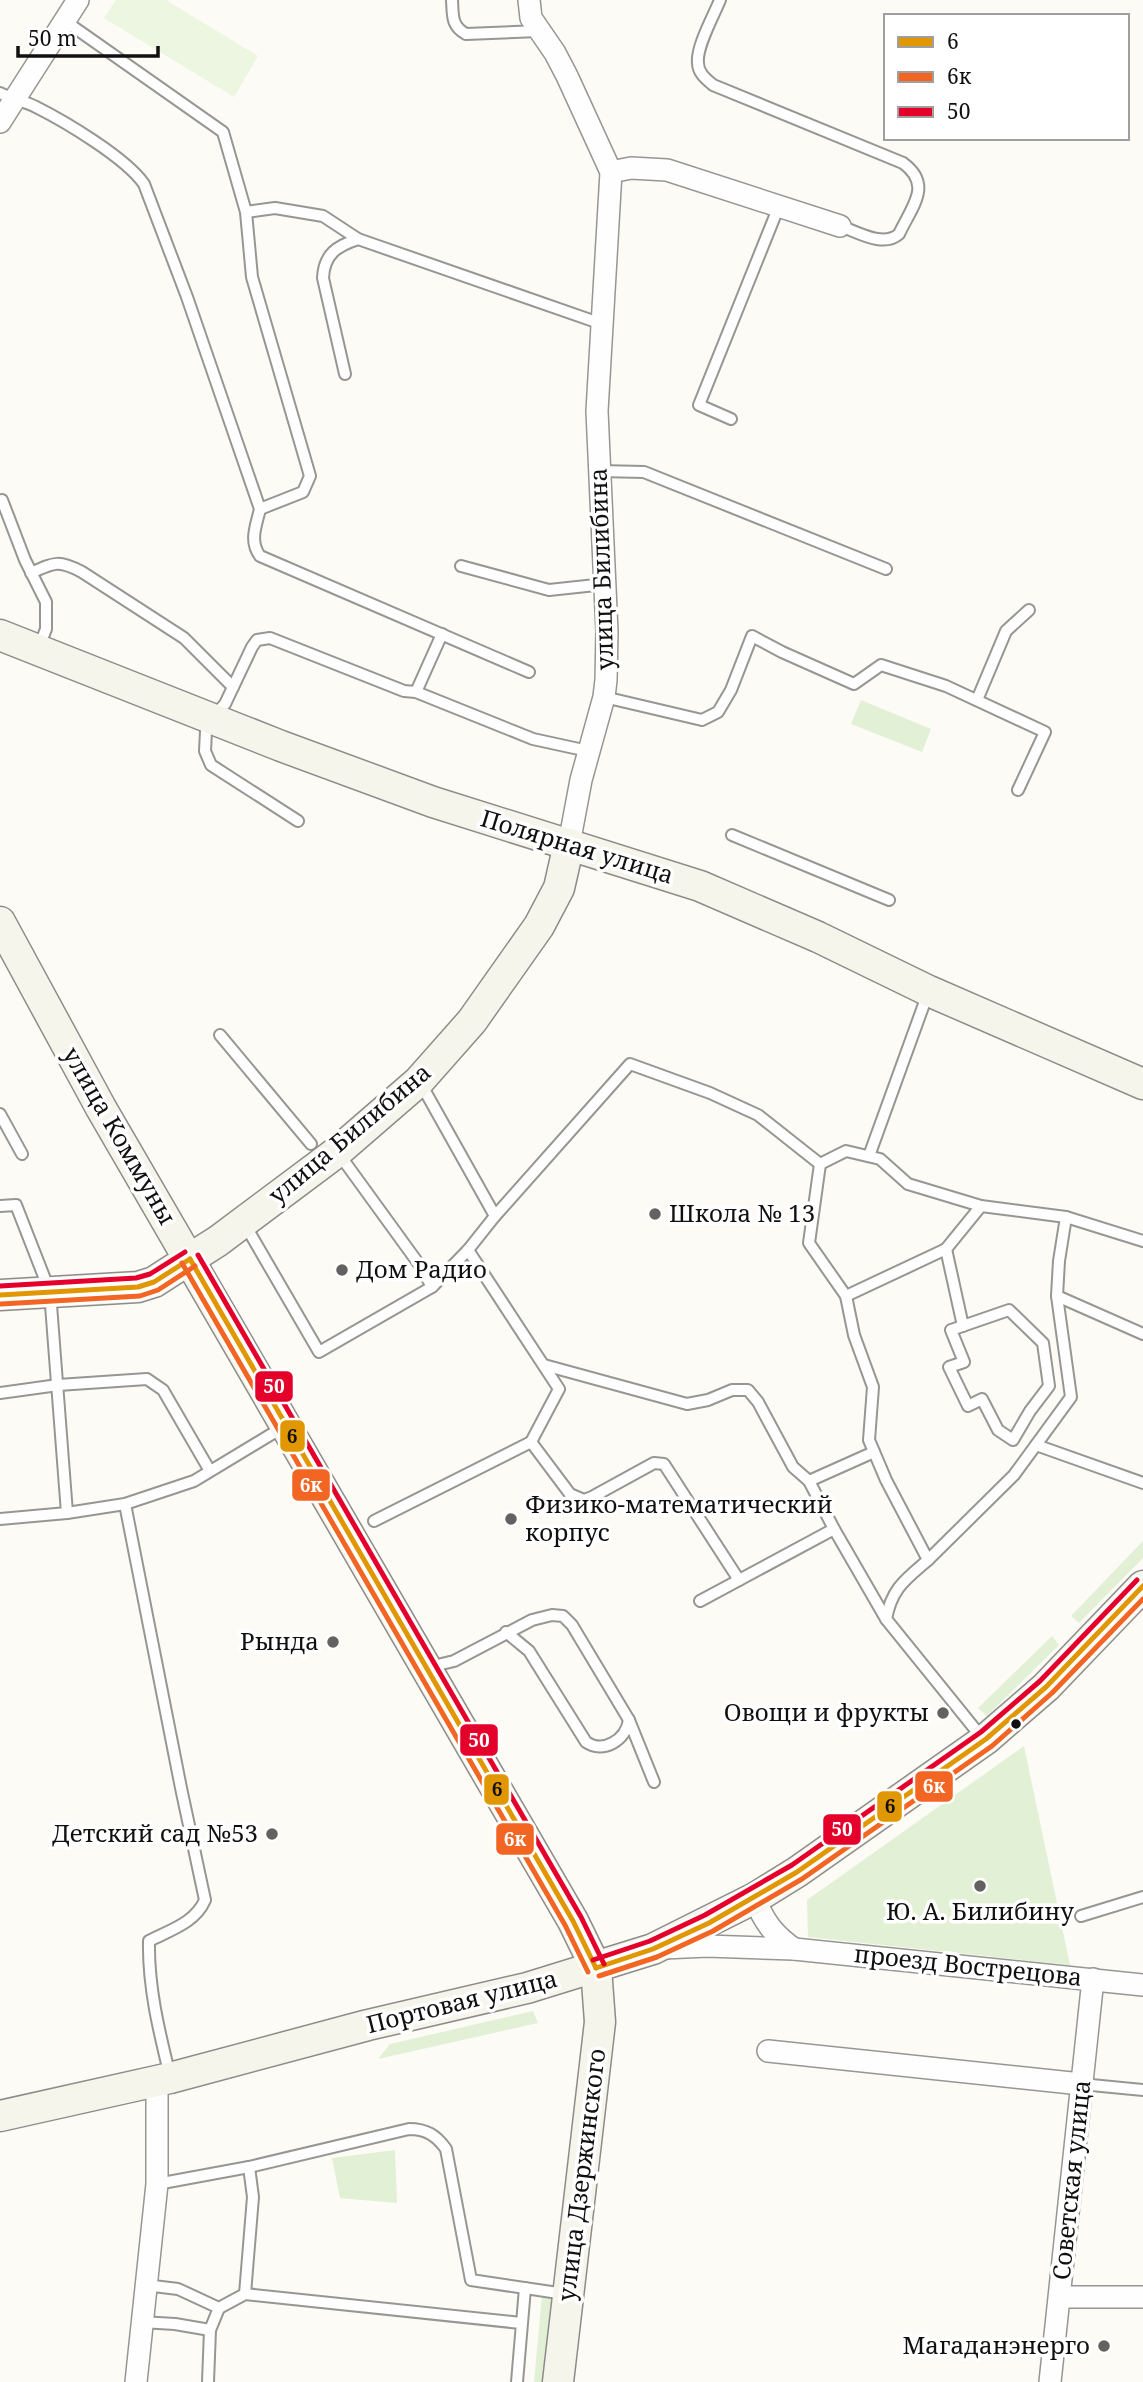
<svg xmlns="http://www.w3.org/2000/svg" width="1143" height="2382" font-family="'Noto Serif',serif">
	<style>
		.green { fill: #e2f1d6 }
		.pitch { fill: #edf6e0 }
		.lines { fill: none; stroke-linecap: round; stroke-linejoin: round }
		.lane-casing { stroke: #969693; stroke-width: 14 }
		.street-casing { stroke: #969693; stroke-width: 24 }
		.secondary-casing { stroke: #8d8c8a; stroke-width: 33 }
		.lane { stroke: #fffefe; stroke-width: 10 }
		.street { stroke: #fffefe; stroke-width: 21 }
		.secondary { stroke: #f5f5eb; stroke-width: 30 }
		.bus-1-casing { stroke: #fff; stroke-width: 10 }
		.bus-2-casing { stroke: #fff; stroke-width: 10 }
		.bus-3-casing { stroke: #fff; stroke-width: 10 }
		.bus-1 { stroke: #e09702; stroke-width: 5 }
		.bus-2 { stroke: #f26522; stroke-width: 5 }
		.bus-3 { stroke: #e4002b; stroke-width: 5 }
		.poi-dot { fill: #636260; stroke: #fff; stroke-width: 2.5 }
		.bus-dot { fill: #101010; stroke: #fff; stroke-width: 2.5 }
		.labels { text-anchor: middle; stroke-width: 7; stroke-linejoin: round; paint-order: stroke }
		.street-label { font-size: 24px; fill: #101010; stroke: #fff }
		.poi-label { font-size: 24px; fill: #101010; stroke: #fff; text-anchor: end }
		.line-badge { stroke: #fff; stroke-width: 2.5 }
		.badge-label { font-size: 19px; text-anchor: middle; font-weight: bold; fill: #fff }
		.pale-badge-label { font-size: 19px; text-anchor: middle; font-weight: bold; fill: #111 }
	</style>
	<rect width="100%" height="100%" fill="#fcfbf5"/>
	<!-- green -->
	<g class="green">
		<path d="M861 700 931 729 922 752 851 724Z"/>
		<path d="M1143 1541V1558L1079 1623 1071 1616Z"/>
		<path d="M1052 1636 1059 1645 987 1716 978 1708Z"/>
		<path d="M1024 1746 1070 1965 808 1937 807 1900Z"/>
		<path d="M533 2011 538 2023 378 2059 390 2044Z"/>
		<path d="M395 2150 397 2203 340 2198 332 2158Z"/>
		<path d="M542 2295 554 2296 546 2382H534Z"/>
	</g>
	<!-- pitch -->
	<path class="pitch" d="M116 0H166L258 56 234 97 104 18Z"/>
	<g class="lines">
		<defs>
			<g id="lane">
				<path d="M452 0C453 15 451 26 466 34L539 31"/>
				<path d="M720 0C714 15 696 47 698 63 698 73 706 79 713 85L903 163C933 185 912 206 899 234 883 248 858 232 840 226"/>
				<path d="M65 21 223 132 246 212 252 277 310 476 303 492 260 509"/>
				<path d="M0 93C12 99 25 101 36 107 66 122 126 158 144 184L187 297 260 509C256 526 249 541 260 556L529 672"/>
				<path d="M246 212 275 208 323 216 358 239 602 324"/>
				<path d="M345 374 323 278C324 254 337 246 358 239"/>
				<path d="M731 419 699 405 779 206"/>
				<path d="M599 471 644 472 886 569"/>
				<path d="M2 500 25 560 46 602V629L39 647"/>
				<path d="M461 566 549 590 605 584"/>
				<path d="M31 573C55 562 59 560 82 572L184 638 233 687"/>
				<path d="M416 692 533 739 588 751"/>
				<path d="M604 697 702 720 718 712 731 690 752 636 782 652 854 684 881 665 946 686 1045 732 1018 790"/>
				<path d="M977 700 1006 631 1029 610"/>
				<path d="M298 821 211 765 205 751 206 731 212 718 225 704 252 647 257 640 270 638 404 691 416 692 442 634"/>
				<path d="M732 835 889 900"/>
				<path d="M220 1035 311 1144"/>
				<path d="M421 1084 495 1216"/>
				<path d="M0 1114 22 1154"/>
				<path d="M869 1156 928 993"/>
				<path d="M820 1164 809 1243 846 1296"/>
				<path d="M0 1206 16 1205 50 1292 67 1513"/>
				<path d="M244 1223 319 1352 432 1287 421 1267 339 1154"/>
				<path d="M946 1249 963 1326"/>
				<path d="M432 1287 468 1250 495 1216 630 1064 710 1093 758 1115 820 1164 846 1151 880 1159 908 1184 981 1206"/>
				<path d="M1057 1296 1143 1334"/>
				<path d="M1009 1310 1043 1343 1049 1386 1030 1411 1013 1440 998 1430 982 1399 968 1406 949 1367 964 1362 951 1330Z"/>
				<path d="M544 1365 687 1404 708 1400 732 1390H748L758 1402 793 1467 809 1481 834 1529 886 1619"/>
				<path d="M0 1393 58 1385 147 1379 163 1390 210 1471"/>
				<path d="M531 1442 570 1494 584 1500 592 1497 654 1463 664 1464 739 1580"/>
				<path d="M1036 1445 1143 1483"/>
				<path d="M809 1481 874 1452"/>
				<path d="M125 1504 181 1788 205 1900C195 1923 170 1930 149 1941 148 1987 159 2031 170 2076"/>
				<path d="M0 1519 67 1513 125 1504 194 1481 285 1426"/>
				<path d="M374 1521 531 1442 559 1389 468 1250"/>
				<path d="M928 1560 1014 1475 1071 1397 1057 1296 1059 1261 1066 1217"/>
				<path d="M700 1601 834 1529"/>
				<path d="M506 1632 529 1651 586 1742C603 1754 626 1740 629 1720"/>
				<path d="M429 1667 454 1661 532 1620 552 1615 563 1616 572 1625 629 1720 654 1782"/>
				<path d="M983 1739 886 1619C892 1588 905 1580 928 1560L886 1480 869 1440 873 1387 854 1335 846 1296 946 1249 981 1206 1066 1217 1143 1241"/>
				<path d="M1081 1916 1143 1897"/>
				<path d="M1081 2084 1143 2090"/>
				<path d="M157 2184 249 2167 409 2129C426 2129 436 2135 446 2149L471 2280 565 2294"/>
				<path d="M145 2285 178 2289 219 2308 245 2294 521 2323"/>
				<path d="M245 2294 253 2197 249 2167"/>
				<path d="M141 2322 175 2324 210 2330"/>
				<path d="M208 2382 210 2330 219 2308"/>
				<path d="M517 2382 525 2288"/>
			</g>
			<g id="street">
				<path d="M529 0 531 18 555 53 567 76 611 172 597 411 607 632 606 680 604 697 581 780 569 844"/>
				<path d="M0 122 78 0"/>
				<path d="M611 172 631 168 667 170 840 226"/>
				<path d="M755 1898C763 1921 774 1935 794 1949"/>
				<path d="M664 1948 707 1946 794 1949 1143 1985"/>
				<path d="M768 2051 1081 2084"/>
				<path d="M1060 2297H1143"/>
				<path d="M136 2382 157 2184V2082"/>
				<path d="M1050 2382 1093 1979"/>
			</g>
			<g id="secondary">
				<path d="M0 635 281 746 433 802 700 886 818 937 929 991 1143 1084"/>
				<path d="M0 922 101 1108 573 1921 596 1968 600 2022 558 2382"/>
				<path d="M0 1295 138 1287 154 1282 218 1241 337 1152 419 1081 472 1021 539 926 559 888 569 844"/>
				<path d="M0 2116 170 2078 368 2025 527 1988 653 1949 755 1898 797 1872 986 1739 1046 1687 1143 1586"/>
			</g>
		</defs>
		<!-- lane casing -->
		<use href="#lane" class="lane-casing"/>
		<!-- street casing -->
		<use href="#street" class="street-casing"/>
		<!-- secondary casing -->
		<use href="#secondary" class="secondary-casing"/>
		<!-- lane -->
		<use href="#lane" class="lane"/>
		<!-- street -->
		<use href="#street" class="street"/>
		<!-- secondary -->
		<use href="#secondary" class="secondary"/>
		<defs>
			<g id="bus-1">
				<path d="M190 1259 573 1921 596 1968"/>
				<path d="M0 1295 138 1287 154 1282 190 1259"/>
				<path d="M596 1968 653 1949 709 1923 797 1872 986 1739 1046 1687 1143 1586"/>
			</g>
			<g id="bus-2">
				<path d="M182 1263 565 1925 588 1972"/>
				<path d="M1 1304 140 1296 158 1290 195 1266"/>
				<path d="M599 1976 657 1957 713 1931 802 1879 992 1746 1052 1693 1143 1599"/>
			</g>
			<g id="bus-3">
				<path d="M198 1255 581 1917 604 1964"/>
				<path d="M0 1286 136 1278 150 1274 185 1252"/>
				<path d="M593 1960 650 1941 705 1915 792 1865 981 1732 1040 1681 1137 1580"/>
			</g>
		</defs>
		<!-- bus-1 casing -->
		<use href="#bus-1" class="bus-1-casing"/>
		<!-- bus-2 casing -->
		<use href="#bus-2" class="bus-2-casing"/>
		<!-- bus-3 casing -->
		<use href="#bus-3" class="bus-3-casing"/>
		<!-- bus-1 -->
		<use href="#bus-1" class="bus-1"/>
		<!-- bus-2 -->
		<use href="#bus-2" class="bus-2"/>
		<!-- bus-3 -->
		<use href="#bus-3" class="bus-3"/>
	</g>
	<!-- markers -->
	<g class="poi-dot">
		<circle cx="655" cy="1214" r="7"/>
		<circle cx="342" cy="1270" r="7"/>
		<circle cx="511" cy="1519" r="7"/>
		<circle cx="333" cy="1642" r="7"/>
		<circle cx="943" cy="1713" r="7"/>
		<circle cx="272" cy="1834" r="7"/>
		<circle cx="980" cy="1886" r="7"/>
		<circle cx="1104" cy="2346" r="7"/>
	</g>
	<circle class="bus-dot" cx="1016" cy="1724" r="6"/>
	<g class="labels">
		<!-- street labels -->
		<g class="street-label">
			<text transform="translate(602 569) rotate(-92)" y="8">улица Билибина</text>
			<text transform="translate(577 847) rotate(17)" y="8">Полярная улица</text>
			<text transform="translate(350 1134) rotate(-40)" y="8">улица Билибина</text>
			<text transform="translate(119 1136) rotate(60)" y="8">улица Коммуны</text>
			<text transform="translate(968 1966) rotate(6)" y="8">проезд Вострецова</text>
			<text transform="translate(462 2002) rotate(-14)" y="8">Портовая улица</text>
			<text transform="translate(582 2175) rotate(-83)" y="8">улица Дзержинского</text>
			<text transform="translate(1072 2180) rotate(-84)" y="8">Советская улица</text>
		</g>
		<!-- poi labels -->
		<g class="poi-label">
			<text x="669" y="1222" text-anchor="start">Школа № 13</text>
			<text x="356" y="1278" text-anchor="start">Дом Радио</text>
			<text x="525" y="1513" text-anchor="start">Физико-математический<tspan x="525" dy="28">корпус</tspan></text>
			<text x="319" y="1650">Рында</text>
			<text x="929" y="1721">Овощи и фрукты</text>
			<text x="258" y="1842">Детский сад №53</text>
			<text x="980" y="1920" text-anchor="middle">Ю. А. Билибину</text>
			<text x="1090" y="2354">Магаданэнерго</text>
		</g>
	</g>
	<g class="line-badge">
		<rect x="254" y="1370" width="40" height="33" rx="7" fill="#e4002b"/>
		<rect x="279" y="1419" width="27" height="34" rx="7" fill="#e09702"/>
		<rect x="291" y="1468" width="40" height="34" rx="7" fill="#f26522"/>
		<rect x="459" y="1723" width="40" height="34" rx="7" fill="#e4002b"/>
		<rect x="914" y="1770" width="40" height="33" rx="7" fill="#f26522"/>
		<rect x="483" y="1773" width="27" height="33" rx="7" fill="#e09702"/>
		<rect x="876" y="1790" width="27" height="33" rx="7" fill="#e09702"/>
		<rect x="822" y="1813" width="40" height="33" rx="7" fill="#e4002b"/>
		<rect x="495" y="1822" width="40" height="34" rx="7" fill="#f26522"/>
	</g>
	<g class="badge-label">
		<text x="274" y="1393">50</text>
		<text x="311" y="1492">6к</text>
		<text x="479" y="1747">50</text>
		<text x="934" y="1793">6к</text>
		<text x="842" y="1836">50</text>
		<text x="515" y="1846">6к</text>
	</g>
	<g class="pale-badge-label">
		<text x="292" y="1443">6</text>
		<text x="497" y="1796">6</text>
		<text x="890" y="1813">6</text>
	</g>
	<!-- legend -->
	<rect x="884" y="14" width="245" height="126" fill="#ffffff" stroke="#9f9f9f" stroke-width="2"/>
	<rect x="898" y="37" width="35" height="10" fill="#e09702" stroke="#9f9f9f" stroke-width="2"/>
	<text x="947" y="49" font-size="21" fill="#101010">6</text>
	<rect x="898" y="72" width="35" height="10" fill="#f26522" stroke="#9f9f9f" stroke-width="2"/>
	<text x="947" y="84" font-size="21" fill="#101010">6к</text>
	<rect x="898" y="107" width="35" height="10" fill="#e4002b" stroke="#9f9f9f" stroke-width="2"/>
	<text x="947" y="119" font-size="21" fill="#101010">50</text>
	<!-- scale -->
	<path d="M18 46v10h140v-10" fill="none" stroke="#101010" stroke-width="3.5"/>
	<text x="28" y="46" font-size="21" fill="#101010" stroke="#ffffff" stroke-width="5" paint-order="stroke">50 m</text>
</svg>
